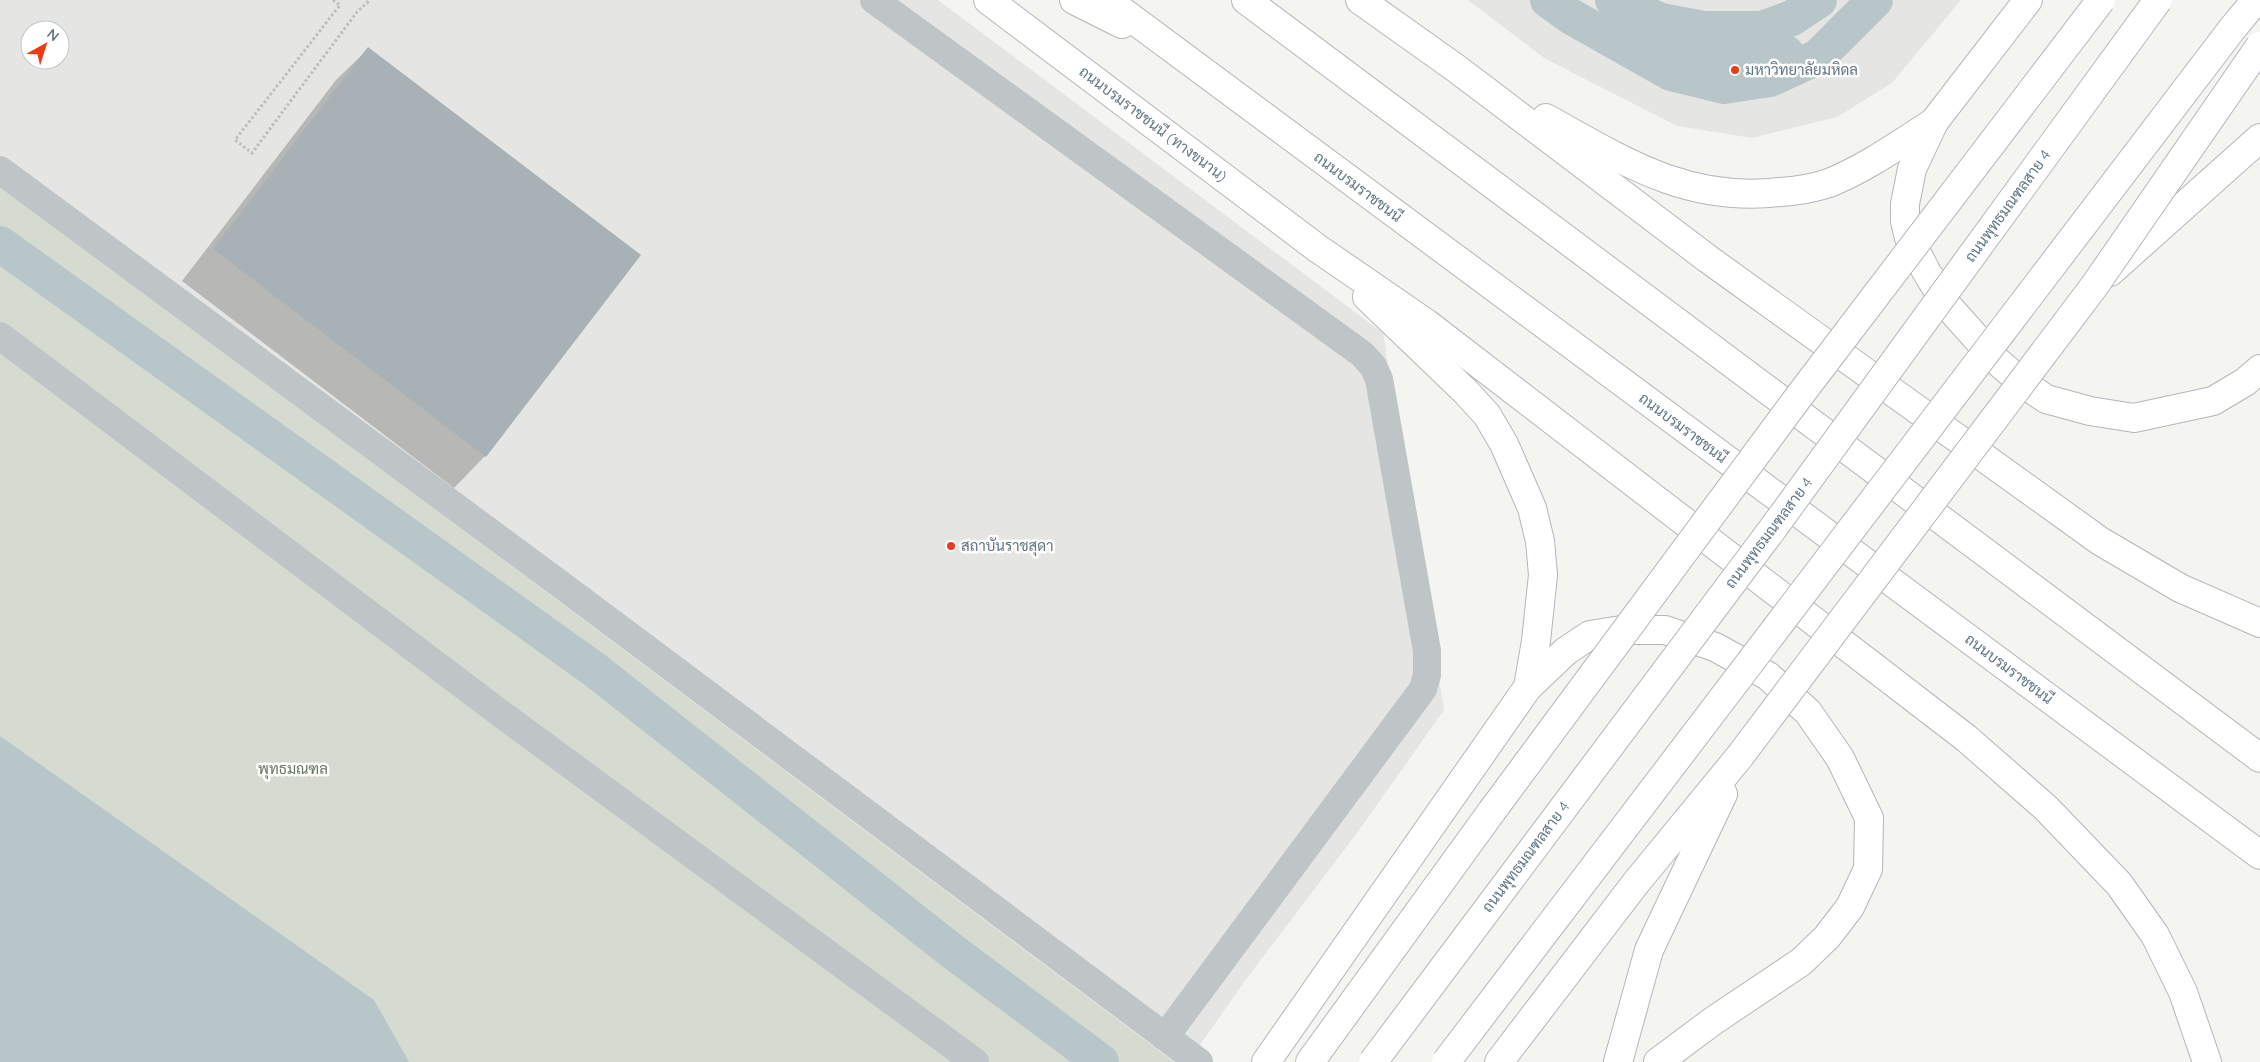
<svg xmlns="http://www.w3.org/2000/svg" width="2260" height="1062" font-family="Quicksand,Sarabun,sans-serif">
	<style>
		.built { fill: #e5e5e3; fill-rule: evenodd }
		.green { fill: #d5dbd1 }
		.water { fill: #b8c6ca }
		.shadow { fill: #0003 }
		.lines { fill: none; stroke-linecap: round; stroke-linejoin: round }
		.canal { stroke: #b8c6ca; stroke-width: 36 }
		.building { fill: #a8b1b5 }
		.major-casing { stroke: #b2b7ba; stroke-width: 30 }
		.highway-casing { stroke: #b2b6b9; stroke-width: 30 }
		.path { stroke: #bbbdbf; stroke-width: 3; stroke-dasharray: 2.5 2.5; stroke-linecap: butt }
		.minor { stroke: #bfc4c6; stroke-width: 28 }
		.major { stroke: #fff; stroke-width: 28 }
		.highway { stroke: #fff; stroke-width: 28 }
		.major-bridge-casing { stroke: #b2b7ba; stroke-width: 30; stroke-linecap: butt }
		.major-bridge { stroke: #fff; stroke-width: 28 }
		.poi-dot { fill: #eb3c19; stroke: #fff; stroke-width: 2 }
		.labels { text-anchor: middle; stroke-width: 5; stroke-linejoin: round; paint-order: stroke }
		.poi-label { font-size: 15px; fill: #627682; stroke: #fff; text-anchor: start }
		.street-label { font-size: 15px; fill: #627682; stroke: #fff }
		.park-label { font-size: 15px; fill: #677961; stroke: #fff }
	</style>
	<rect width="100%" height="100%" fill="#f4f4f0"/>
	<!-- built -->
	<g class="built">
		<path d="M0 0H938L1383 333 1444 710 1357 833 1247 978 1188 1062H1174L0 183ZM30 30H60V60H30Z"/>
		<path d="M1468 0H1961L1892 83 1837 117 1752 138 1677 126 1544 58Z"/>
	</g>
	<!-- green -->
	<path class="green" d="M0 183 1174 1062H0Z"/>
	<!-- water -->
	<path class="water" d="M0 736 374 1000 409 1062H0Z"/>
	<!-- shadow -->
	<path class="shadow" d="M368 49 485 456 454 488 182 281 336 80Z"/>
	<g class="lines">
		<!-- canal -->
		<g class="canal">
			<path d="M1548 0 1570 16 1671 73 1724 86 1770 79 1818 57 1875 0"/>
			<path d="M1613 0 1661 21 1704 29H1762L1792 18 1819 0"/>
			<path d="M1629 29 1655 42 1731 59 1786 53"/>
			<path d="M0 244 595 670 952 951 1101 1062"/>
		</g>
	</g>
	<!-- building -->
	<path class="building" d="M368 47 641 255 486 457 213 249Z"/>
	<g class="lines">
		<defs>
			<g id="major">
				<path d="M988 0 1317 248 1426 323 1966 738 2046 808 2119 884 2155 935 2183 992 2207 1062"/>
				<path d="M1360 0 1457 69 1708 259 2100 541 2180 588 2260 623"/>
				<path d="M2028 0 1934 122 1912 169 1905 204V221L1909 238 1926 271 1946 304 1997 361 2020 381 2046 399 2090 411 2134 418 2213 401 2245 382 2260 369"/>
				<path d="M2232 29 2256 0"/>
				<path d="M1546 118C1623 161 1687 203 1780 192 1796 191 1814 188 1829 183 1866 168 1900 144 1934 122"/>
				<path d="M2110 272 2260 138"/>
				<path d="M1528 687 1566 651 1590 635 1621 630H1665L1715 647 1768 676 1808 712 1840 758 1869 818 1868 869 1850 907 1827 937 1801 962 1713 1021 1658 1062"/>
				<path d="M1266 1062 1528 687 1536 641 1543 575 1540 541 1532 508 1504 444 1487 415 1466 392 1367 297"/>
				<path d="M1310 1062 1492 811"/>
				<path d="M1499 1062 1635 884 1740 756"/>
				<path d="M1618 1062 1649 950 1723 794"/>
			</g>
			<g id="highway">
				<path d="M1074 0 1122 24"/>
				<path d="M1107 0 2260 855"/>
				<path d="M1246 0 2260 758"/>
			</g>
		</defs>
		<!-- major casing -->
		<use href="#major" class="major-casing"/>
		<!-- highway casing -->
		<use href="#highway" class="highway-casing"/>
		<!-- path -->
		<path class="path" d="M333 0 340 5 235 140 252 153 357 12 370 0"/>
		<!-- minor -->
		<g class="minor">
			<path d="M874 0 1362 354 1373 366 1379 379 1427 651V675L1423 689 1165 1037"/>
			<path d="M0 170 564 587 1199 1062"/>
			<path d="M0 336 508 719 975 1062"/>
		</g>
		<!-- major -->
		<use href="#major" class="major"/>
		<!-- highway -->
		<use href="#highway" class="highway"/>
		<defs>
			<g id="major-bridge">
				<path d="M1740 756 2095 285 2260 46"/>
				<path d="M1492 811 1800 395 2101 0"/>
				<path d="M1373 1062 1771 531 2158 0"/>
				<path d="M1446 1062 2232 29"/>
			</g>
		</defs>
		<!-- major-bridge casing -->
		<use href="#major-bridge" class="major-bridge-casing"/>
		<!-- major-bridge -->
		<use href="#major-bridge" class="major-bridge"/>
	</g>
	<!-- markers -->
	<g class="poi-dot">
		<circle cx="1735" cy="70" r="5"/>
		<circle cx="951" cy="546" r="5"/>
	</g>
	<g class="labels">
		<!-- poi labels -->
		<g class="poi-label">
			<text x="1745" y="75">มหาวิทยาลัยมหิดล</text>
			<text x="961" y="551">สถาบันราชสุดา</text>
		</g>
		<!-- street labels -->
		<g class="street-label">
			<text transform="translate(1153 124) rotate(37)" y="5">ถนนบรมราชชนนี (ทางขนาน)</text>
			<text transform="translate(1358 187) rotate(37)" y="5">ถนนบรมราชชนนี</text>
			<text transform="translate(2008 206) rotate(-54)" y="5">ถนนพุทธมณฑลสาย 4</text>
			<text transform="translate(1683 428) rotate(37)" y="5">ถนนบรมราชชนนี</text>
			<text transform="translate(1769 533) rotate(-53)" y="5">ถนนพุทธมณฑลสาย 4</text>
			<text transform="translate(2009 669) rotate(37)" y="5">ถนนบรมราชชนนี</text>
			<text transform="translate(1526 857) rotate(-53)" y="5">ถนนพุทธมณฑลสาย 4</text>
		</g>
		<!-- park labels -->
		<g class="park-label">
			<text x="293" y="774">พุทธมณฑล</text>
		</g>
	</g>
	<!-- north arrow -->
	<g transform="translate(45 45) rotate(39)"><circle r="24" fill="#ffffff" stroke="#c0c8cd"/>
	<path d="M0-4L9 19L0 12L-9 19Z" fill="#eb3c19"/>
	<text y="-8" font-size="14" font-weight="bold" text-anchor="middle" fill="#627682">N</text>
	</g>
</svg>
